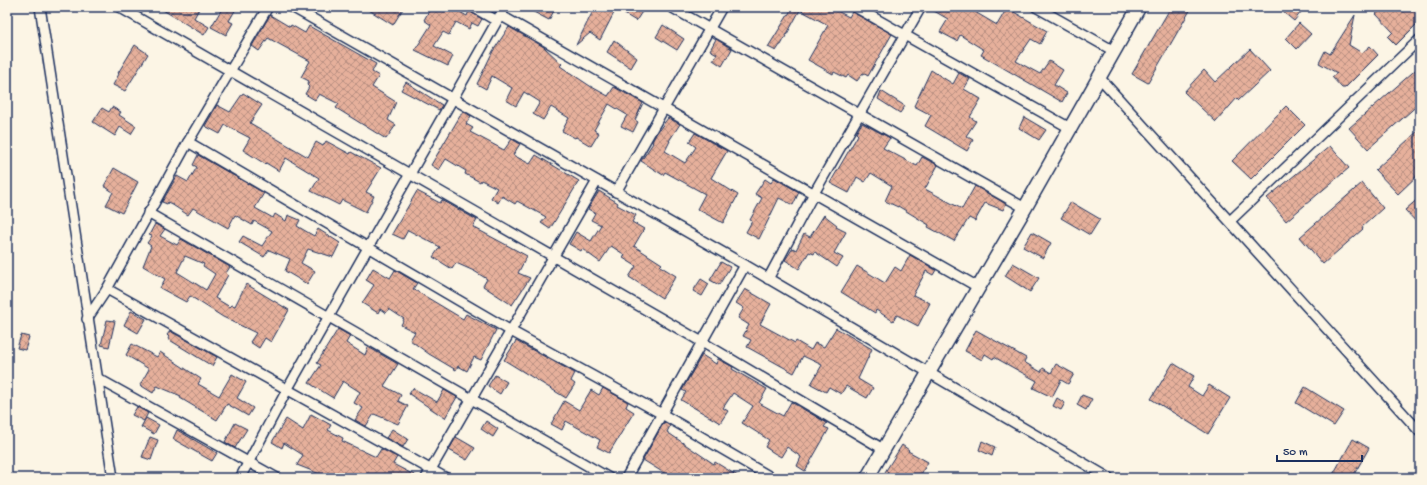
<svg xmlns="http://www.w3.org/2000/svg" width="1427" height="485" font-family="'Gochi Hand',sans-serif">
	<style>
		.building { fill: url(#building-cross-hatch); stroke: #1b2f5e; fill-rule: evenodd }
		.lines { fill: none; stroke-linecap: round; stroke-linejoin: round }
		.street-casing { stroke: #1b2f5e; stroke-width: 12 }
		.secondary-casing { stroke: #1b2f5e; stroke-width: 16 }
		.street { stroke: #fcf5e5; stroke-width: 9 }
		.secondary { stroke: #fcf5e5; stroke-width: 13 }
	</style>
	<defs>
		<pattern id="building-cross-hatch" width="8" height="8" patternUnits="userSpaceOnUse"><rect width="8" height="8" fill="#e6b09b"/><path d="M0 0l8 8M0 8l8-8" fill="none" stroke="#ba9082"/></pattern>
	</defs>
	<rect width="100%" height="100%" fill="#fcf5e5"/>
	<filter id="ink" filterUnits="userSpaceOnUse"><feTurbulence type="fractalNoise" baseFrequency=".025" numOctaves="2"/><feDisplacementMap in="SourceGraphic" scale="8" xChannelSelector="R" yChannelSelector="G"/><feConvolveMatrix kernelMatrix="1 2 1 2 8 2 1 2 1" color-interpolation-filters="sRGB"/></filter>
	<g filter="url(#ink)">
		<!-- building -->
		<g class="building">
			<path d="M158 7H200L194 18 209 27 204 35Z"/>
			<path d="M223 7H237L229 21 233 23 226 35 211 27Z"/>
			<path d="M364 7H404L393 25Z"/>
			<path d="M431 7H451L467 16 469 11 482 19 478 26 472 23 469 29 456 22 449 35 443 32 434 46 453 56 448 66 415 50 431 25 424 20Z"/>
			<path d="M524 7H556L549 20Z"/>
			<path d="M595 7H645L636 21 616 9 600 40 590 33 576 45Z"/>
			<path d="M793 7H829L849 17 852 12 892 34 868 76 863 73 857 81 848 75 846 78 834 72 833 74 808 60 828 25 800 10 781 45H780L776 51 768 47Z"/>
			<path d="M927 7H978L975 12 997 25 1007 8 1047 31 1040 44 1031 39 1016 61 1040 74 1049 61 1063 70 1054 85 1067 93 1062 102 981 55 984 50 960 35 957 41 940 32 948 19Z"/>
			<path d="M1171 7H1192L1148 83 1132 74Z"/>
			<path d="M1277 7H1305L1294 21Z"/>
			<path d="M1384 7H1420V21L1396 45 1388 37 1393 32 1376 14Z"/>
			<path d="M270 15 290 27 291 25 305 33 309 26 376 64 372 72 379 76 372 87 396 102 388 120 396 125 386 139 336 108 339 104 319 94 315 100 305 94 309 87 307 85 309 81 301 77 310 61 268 38 259 51 252 46Z"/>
			<path d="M1355 15 1349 45 1362 53 1370 46 1378 55 1345 88H1342L1332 77 1337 73 1319 63 1325 51 1330 54Z"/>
			<path d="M1299 23 1311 34 1297 49 1286 38Z"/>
			<path d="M663 25 684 39 677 50 656 37Z"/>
			<path d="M509 27 544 47 562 64 560 66 590 86 608 96 614 87 643 103 635 120 638 122 633 132 621 126 627 115 609 104 594 130 599 133 591 146 576 137 575 138 562 131 569 118 551 107 543 120 533 114 540 102 524 92 516 106 506 100 512 88 492 76 486 89 477 84 493 51Z"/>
			<path d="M716 39 732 49 722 66 713 60 717 54 710 50Z"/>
			<path d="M614 40 637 58 631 68 607 52Z"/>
			<path d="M135 45 148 54 125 91 113 85 119 74 118 73Z"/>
			<path d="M1250 49 1270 71 1239 100 1237 98 1216 122 1184 92 1204 70 1215 82Z"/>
			<path d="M1420 66V103L1368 149 1349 128Z"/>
			<path d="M931 70 953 84 959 73 970 79 964 89 981 99 970 117 976 121 966 136 973 140 967 151 925 126 931 115 914 106Z"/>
			<path d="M406 82 442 105 439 110 401 90Z"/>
			<path d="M881 91 905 106 900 113 878 99Z"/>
			<path d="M243 93 262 105 250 123 308 157 316 142 323 146 326 141 350 154 351 152 381 168 366 192 374 196 366 212 342 200 339 205 311 191 319 178 286 158 279 171 266 163 265 164 243 150 250 138 225 125 220 134 205 126 217 105 230 112Z"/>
			<path d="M1286 106 1305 125 1251 179 1232 161Z"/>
			<path d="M112 107 121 112 119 115 136 126 131 134 120 127 115 136 93 122 102 108 109 112Z"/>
			<path d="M463 111 471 116 466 124 473 128 470 132 504 150 512 139 520 144 513 155 530 164 536 155 579 181 550 229 541 223 546 217 517 201 515 204 502 196 498 203 491 198 497 188 481 180 480 182 465 174 466 171 446 159 439 170 431 165Z"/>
			<path d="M1024 117 1046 130 1039 140 1019 128Z"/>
			<path d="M668 118 680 124 669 141H670L665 151 685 163 696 147 689 142 695 133 727 151 711 178 738 195 723 223 697 209 705 194 665 172 663 175 641 161 653 143 652 142 656 134Z"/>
			<path d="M862 123 890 138 883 148 917 166 922 157 938 165 925 189 962 209 975 186 1006 204 1003 210 985 203 975 221 969 218 954 241 928 227 929 225 898 206V207L885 201 892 186 871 173 865 182 857 177 849 193 830 183 858 135 856 133Z"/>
			<path d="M1420 129V173L1398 194 1375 170Z"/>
			<path d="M1330 146 1349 168 1286 221 1267 198Z"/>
			<path d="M198 155 264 193 255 208 273 218 275 214 286 221 288 215 300 220 297 226 314 236 318 229 340 243 333 257 308 249 301 263 315 271 307 284 285 271 290 259 269 250 264 257 239 242 243 236 262 246 272 231 254 221 252 225 235 215 228 228 193 208 188 215 168 202 167 204 162 202 177 176 188 182 197 167 193 165Z"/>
			<path d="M114 168 138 182 122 213 106 205 113 192 104 186Z"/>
			<path d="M774 178 799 192 793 205 779 198 759 239 746 232 752 221 750 220 762 198 755 194 765 179 771 183Z"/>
			<path d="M1362 183 1383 208 1362 227 1363 229 1323 264 1300 237Z"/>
			<path d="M417 191 440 203 442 200 477 220 473 227 527 256 518 273 530 278 512 305 483 286 487 279 474 271 456 263 452 269 433 257 440 247 408 230 403 239 392 234Z"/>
			<path d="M599 191 618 203 617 205 636 215 632 222 644 229 634 246 662 264 660 266 676 276 662 298 629 277 636 266 623 258 625 255 611 246 600 262 582 249 581 251 569 244 576 232 591 241 601 225 591 220 595 213 588 209Z"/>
			<path d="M1420 197V226L1405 210Z"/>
			<path d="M1071 202 1100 219 1090 235 1061 218Z"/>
			<path d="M824 215 837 225 836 227 846 232 834 253 843 258 837 267 815 252 814 254 809 252 799 269 785 260 793 248 796 250 804 234 810 237Z"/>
			<path d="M155 224 165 229 160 236 177 245 181 239 230 267 226 273 228 275 215 298 230 307 232 305 235 306 246 284 289 310 271 342 265 338 259 348 250 342 256 333 223 317 190 296 186 302 160 288 165 279 143 266 151 246 147 243 152 236 149 235ZM185 256 204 264 203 266 215 274 206 290 177 272Z"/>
			<path d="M1032 232 1051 243 1043 258 1023 247Z"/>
			<path d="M910 255 936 270 933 275 926 271 913 295 930 303 918 326 897 315 893 321 876 310 875 313 841 292 857 266 885 283 895 267 901 271Z"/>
			<path d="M721 262 730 267 719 285 710 280Z"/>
			<path d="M1013 263 1039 278 1030 292 1005 276Z"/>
			<path d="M373 268 390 278 395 270 417 283 413 289 463 319 466 314 496 330 481 360 474 357 467 371 458 366 456 370 429 354 410 340 415 332 401 325 404 319 389 309 386 313 380 309 378 313 362 303 374 285 366 280Z"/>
			<path d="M701 279 709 284 702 296 693 291Z"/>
			<path d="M745 289 771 304 760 324 795 343 796 341 811 350 815 343 824 347 836 328 872 349 858 379 873 388 867 398 846 386 841 394 829 387 826 392 811 384 822 365 803 356 794 373 747 347 751 340 743 336 749 325 738 318 744 308 736 303Z"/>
			<path d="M131 311 146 319 138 333 124 325Z"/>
			<path d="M107 320 115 321 109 347 101 345Z"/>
			<path d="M338 329 350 336 346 343 365 355 368 347 398 364 384 386 401 395 398 401 408 406 398 424 374 414 366 426 355 420 363 408 354 403 360 392 343 381 333 398 309 383 321 365 317 363Z"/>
			<path d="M976 330 1026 358 1024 362 1041 372 1043 368 1051 373 1056 364 1074 374 1068 384 1061 380 1052 397 1033 388 1037 381 994 357 993 359 985 354 982 360 965 351Z"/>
			<path d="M170 331 217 357 212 366 168 339 169 337 167 335Z"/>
			<path d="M21 335 29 337 25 350 17 348Z"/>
			<path d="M516 341 575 373 571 381 575 384 566 398 504 360Z"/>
			<path d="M132 344 157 357 160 352 201 379 198 384 219 396 232 374 246 382 237 398 253 408 248 416 227 404 217 420 180 398 181 396 157 386 153 393 140 385 149 369 126 355Z"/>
			<path d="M702 355 716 364 718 359 733 367 732 369 767 389 759 403 783 416 791 402 827 423 824 427 829 429 805 471 797 466 801 457 787 447 781 457 774 453 765 447 769 440 742 423 753 406 733 393 723 408 728 411 720 423 681 400 686 392 682 390Z"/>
			<path d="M1173 363 1194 376 1188 387 1202 396 1209 385 1230 398 1208 434 1151 399Z"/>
			<path d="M495 375 507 382 500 394 488 386Z"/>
			<path d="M1305 387 1344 411 1334 426 1296 403Z"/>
			<path d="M413 388 437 402 444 390 457 397 445 418 409 394Z"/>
			<path d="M603 388 628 402 626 407 634 412 609 453 597 447 600 440 566 421 562 430 551 424 564 401 579 410 591 390 599 395Z"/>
			<path d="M1082 395 1092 399 1086 410 1077 405Z"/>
			<path d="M1057 398 1065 403 1061 410 1053 406Z"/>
			<path d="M137 407 148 413 144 421 132 415Z"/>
			<path d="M311 414 331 425 328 430 343 438 342 441 376 457 381 449 397 457 393 464 420 478H330L297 465 303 455 284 443 282 448 272 442 286 419 303 430Z"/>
			<path d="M146 418 159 425 154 434 141 427Z"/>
			<path d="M486 421 498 429 493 437 481 429Z"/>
			<path d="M664 422 670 426 667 432 714 464 715 462 741 478H672L643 460Z"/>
			<path d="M235 423 247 429 235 448 225 442Z"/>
			<path d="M392 429 408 439 403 447 386 438Z"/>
			<path d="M177 430 217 453 212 461 173 439Z"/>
			<path d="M150 437 158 440 151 460 142 457Z"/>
			<path d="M456 437 475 448 467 460 449 450Z"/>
			<path d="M1353 439 1369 448 1352 478H1331Z"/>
			<path d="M982 441 995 447 992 456 979 450Z"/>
			<path d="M902 445 909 450 908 451 928 462 919 478H904L895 473 893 476 885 472Z"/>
		</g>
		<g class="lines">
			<defs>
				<g id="street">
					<path d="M40 7 113 478"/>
					<path d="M119 7 702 342 883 449"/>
					<path d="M292 7 745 265 1109 478"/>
					<path d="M473 7 497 21"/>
					<path d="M671 7 1025 208"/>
					<path d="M855 7 1070 128"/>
					<path d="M1036 7 1114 51"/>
					<path d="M500 15 978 287"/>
					<path d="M1099 77 1420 432"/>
					<path d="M188 142 511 331 662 414 772 478"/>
					<path d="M616 192 722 7"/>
					<path d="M148 213 609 478"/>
					<path d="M1230 221 1420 39"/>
					<path d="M768 279 813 195 921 7"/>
					<path d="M107 289 446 478"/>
					<path d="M87 319 107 289 188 142 268 7"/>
					<path d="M97 378 277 478"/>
					<path d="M240 478 287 390 505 7"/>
					<path d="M426 478 597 181"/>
					<path d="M626 478 745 265"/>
				</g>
				<path id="secondary" d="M867 478 1025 208 1139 7"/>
			</defs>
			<!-- street casing -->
			<use href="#street" class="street-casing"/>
			<!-- secondary casing -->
			<use href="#secondary" class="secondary-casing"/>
			<!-- street -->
			<use href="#street" class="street"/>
			<!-- secondary -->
			<use href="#secondary" class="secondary"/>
		</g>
	</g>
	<!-- margin -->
	<rect width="1427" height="485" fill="none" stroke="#fcf5e5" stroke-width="24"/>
	<rect x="12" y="12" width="1403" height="461" fill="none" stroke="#1b2f5e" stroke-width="1.5" filter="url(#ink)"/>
	<!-- scale -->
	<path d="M1277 455v6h85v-6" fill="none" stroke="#1b2f5e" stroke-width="2"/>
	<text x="1283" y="455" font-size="12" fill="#1b2f5e" stroke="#fcf5e5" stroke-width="3" paint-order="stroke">50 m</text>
</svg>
